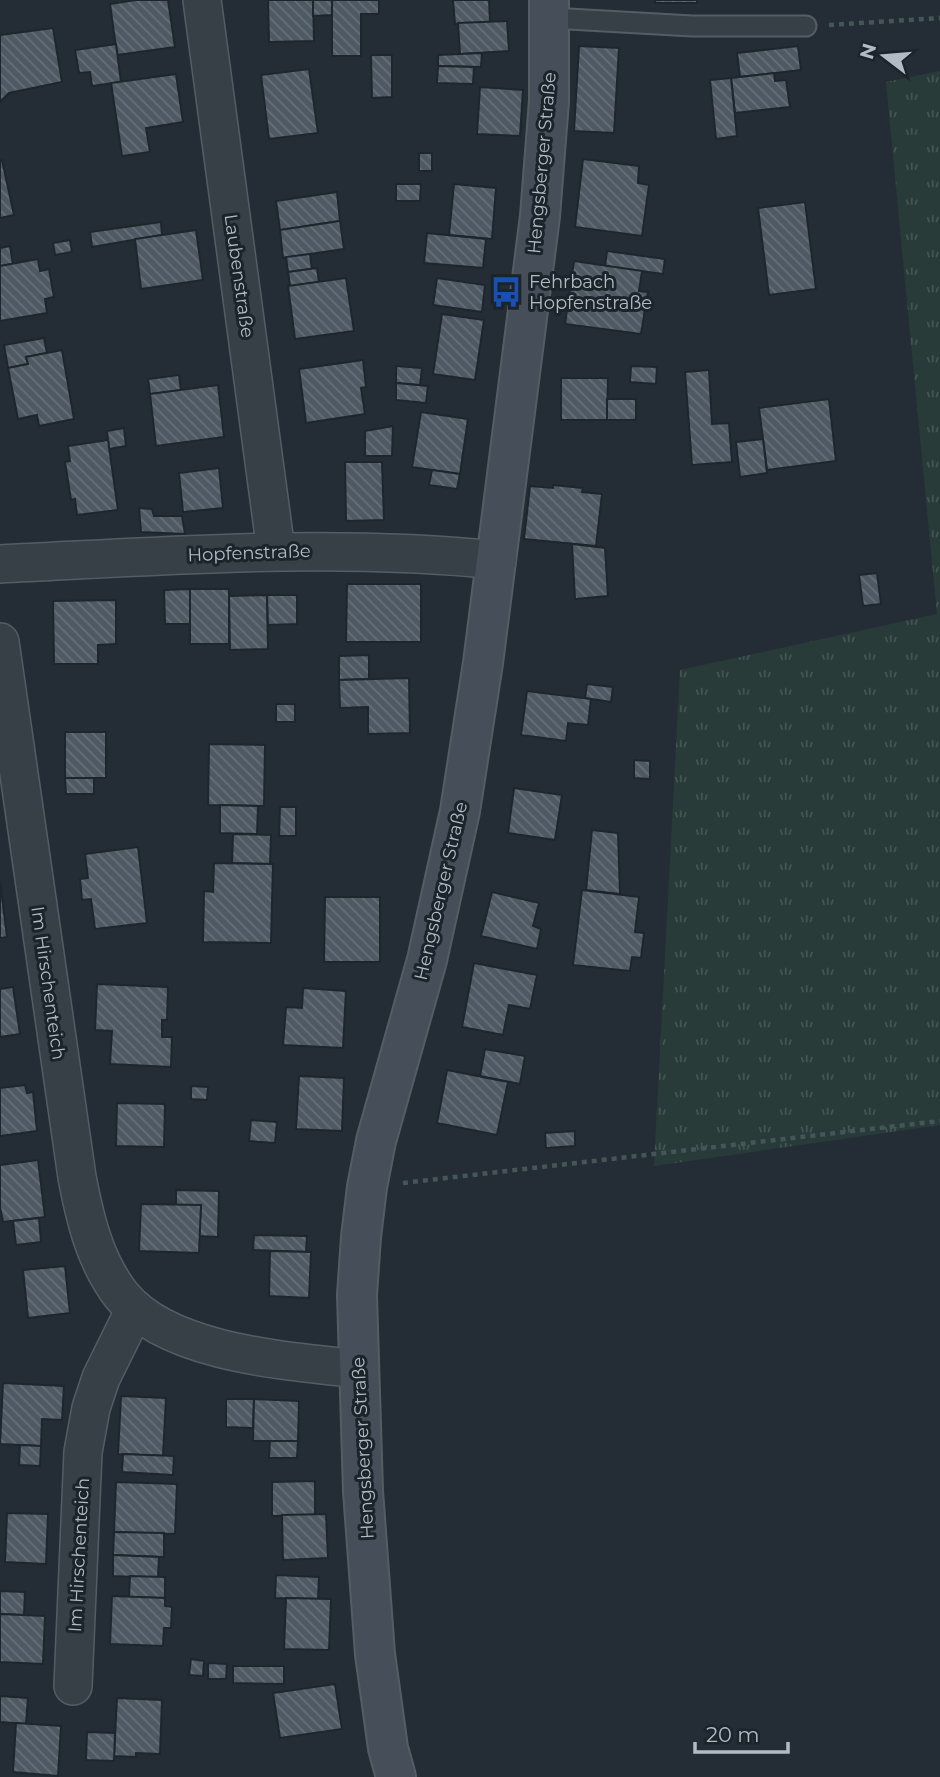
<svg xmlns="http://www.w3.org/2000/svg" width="940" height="1777" font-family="Montserrat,sans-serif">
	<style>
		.grass { fill: url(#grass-tufts) }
		.building { fill: url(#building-back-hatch); stroke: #1e262d; stroke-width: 2 }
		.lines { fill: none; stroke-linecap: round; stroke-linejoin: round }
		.lane-casing { stroke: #555d64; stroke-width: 23 }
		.street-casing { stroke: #555d64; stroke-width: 40 }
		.secondary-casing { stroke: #555d64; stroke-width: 42 }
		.path { stroke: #455657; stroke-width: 4.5; stroke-dasharray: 5 5; stroke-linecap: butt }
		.lane { stroke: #373f47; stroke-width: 19 }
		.street { stroke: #373f47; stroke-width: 37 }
		.secondary { stroke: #454e59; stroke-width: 38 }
		.labels { text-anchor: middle; stroke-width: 6; stroke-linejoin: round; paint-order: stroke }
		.street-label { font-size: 18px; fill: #b2bac3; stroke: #1c242b }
		.poi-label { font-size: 18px; fill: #b2bac3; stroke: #1c242b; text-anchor: start }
	</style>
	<defs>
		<pattern id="grass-tufts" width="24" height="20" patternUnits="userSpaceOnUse" patternTransform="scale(1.75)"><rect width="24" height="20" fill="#283b39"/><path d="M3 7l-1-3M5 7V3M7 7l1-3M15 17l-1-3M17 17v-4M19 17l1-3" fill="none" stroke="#455554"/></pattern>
		<pattern id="building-back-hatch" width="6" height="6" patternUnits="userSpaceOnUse" patternTransform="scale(1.75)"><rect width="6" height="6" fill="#4f5964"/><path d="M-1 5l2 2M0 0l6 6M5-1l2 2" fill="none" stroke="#666f79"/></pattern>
	</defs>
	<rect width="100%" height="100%" fill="#242d36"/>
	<!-- grass -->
	<path class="grass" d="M940 71V1125L654 1166 680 670 937 614 886 82Z"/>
	<!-- building -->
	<g class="building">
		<path d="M136 0H168L175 47 117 55 110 4Z"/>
		<path d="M268 0H313L314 41 269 42Z"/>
		<path d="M313 0H332V15L313 16Z"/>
		<path d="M332 0H379V14H361V56H332Z"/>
		<path d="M453 0H489L490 22 455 24Z"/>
		<rect x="655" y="0" width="42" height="3"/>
		<path d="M507 21 509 51 460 54 458 23Z"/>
		<path d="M53 28 62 82 9 93 0 102V35Z"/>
		<path d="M116 44 121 82 92 86 90 72 79 73 75 50Z"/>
		<path d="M579 46 619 48 614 133 574 131Z"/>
		<path d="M798 46 801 70 740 77 737 53Z"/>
		<path d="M482 53 481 67 438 66V55Z"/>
		<path d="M371 55H392V97L372 98Z"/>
		<path d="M438 66 474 67 473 84 437 83Z"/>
		<path d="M309 69 318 133 269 139 261 75Z"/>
		<path d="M774 73 775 81 786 80 790 107 735 113 731 78Z"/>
		<path d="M176 74 183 122 146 128 150 152 122 156 111 83Z"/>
		<path d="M731 78 737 136 716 139 710 80Z"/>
		<path d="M480 87 523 90 520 136 477 134Z"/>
		<rect x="419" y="153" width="13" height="18"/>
		<path d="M583 159 639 166 638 183 649 185 642 236 575 227Z"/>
		<path d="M2 160 14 215 0 218V161Z"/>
		<path d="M396 184H421L420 201H396Z"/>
		<path d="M454 184 496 188 492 239 449 235Z"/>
		<path d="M337 192 340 221 280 230 276 201Z"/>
		<path d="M805 202 816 289 769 295 758 208Z"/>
		<path d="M340 221 344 249 283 258 280 230Z"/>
		<path d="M161 222 162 235 92 247 90 232Z"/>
		<path d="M196 230 203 280 141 289 135 239Z"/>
		<path d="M427 233 486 239 483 268 424 263Z"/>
		<path d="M70 240 72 252 55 255 53 243Z"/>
		<path d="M10 246 13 264 0 266V248Z"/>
		<path d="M607 251 665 259 663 274 605 266Z"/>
		<path d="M310 254 312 269 288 272 286 257Z"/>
		<path d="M38 259 40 271 49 269 54 297 45 299 47 313 0 321V266Z"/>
		<path d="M574 261 642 271 639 291 648 292 641 334 565 324Z"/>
		<path d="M317 268 319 282 290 286 288 272Z"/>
		<path d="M346 278 354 331 295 339 288 286Z"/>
		<path d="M437 278 485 285 482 312 433 305Z"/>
		<path d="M442 314 484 320 475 380 433 374Z"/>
		<path d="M44 338 47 353 26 357 28 364 8 368 4 345Z"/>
		<path d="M62 350 74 419 39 426 37 415 18 419 8 368 28 364 26 357Z"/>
		<path d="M363 360 366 387 361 388 365 414 306 423 299 369Z"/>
		<path d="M396 366 422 368 420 385 396 383Z"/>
		<path d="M631 366 657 367 656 384 630 382Z"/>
		<path d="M709 370 712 424 729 423 732 462 692 465 685 372Z"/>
		<path d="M179 375 181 390 150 394 148 379Z"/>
		<path d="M561 378H608L607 420H561Z"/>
		<path d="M396 383 428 386 426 403 396 400Z"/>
		<path d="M218 385 224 437 156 446 150 394Z"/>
		<rect x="607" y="399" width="29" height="21"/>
		<path d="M829 399 836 461 767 470 759 408Z"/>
		<path d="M421 412 468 419 460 474 412 467Z"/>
		<path d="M393 426 392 456H365V431Z"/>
		<path d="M124 428 126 446 109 449 107 431Z"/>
		<path d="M763 439 767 473 740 477 736 442Z"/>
		<path d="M108 440 118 510 77 515 75 499 71 500 65 462 70 461 68 446Z"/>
		<path d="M345 462H382L384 520 346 521Z"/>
		<path d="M219 468 223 508 183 512 179 473Z"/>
		<path d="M432 470 460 474 457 489 429 485Z"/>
		<path d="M553 485 583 488 582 492 602 494 596 546 524 539 530 486 553 488Z"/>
		<path d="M139 508 152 509 154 516H182L185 534 141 532Z"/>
		<path d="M572 544 605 548 608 596 575 599Z"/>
		<path d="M877 573 881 604 863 606 859 575Z"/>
		<path d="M347 584H421V642H346Z"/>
		<rect x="190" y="589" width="39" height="55"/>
		<path d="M190 589V624H165L164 590Z"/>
		<path d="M267 595 268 649 230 650 229 596Z"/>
		<path d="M267 595H297V624L268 625Z"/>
		<path d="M116 600V644L98 645V664H54L53 601Z"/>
		<path d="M369 655V679L339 680V656Z"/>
		<path d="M409 678 410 733 368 734V707L340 708 339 680Z"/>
		<path d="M587 684 613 687 611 702 585 698Z"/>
		<path d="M527 691 591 699 588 725 568 723 566 741 521 735Z"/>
		<rect x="276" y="704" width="19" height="18"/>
		<rect x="65" y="732" width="41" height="46"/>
		<path d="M209 744 265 745 264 806 208 805Z"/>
		<path d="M634 760 650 761V779L634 778Z"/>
		<path d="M65 778H94V794H66Z"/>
		<path d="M514 788 562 795 555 840 508 833Z"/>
		<path d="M220 805 258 806 257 834 220 833Z"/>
		<path d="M280 807H296V836H279Z"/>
		<path d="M592 830 618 833 620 894 586 890Z"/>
		<path d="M233 834 271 835 270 864 232 863Z"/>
		<path d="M138 847 147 923 95 929 91 899 82 900 80 879 88 878 85 854Z"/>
		<path d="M214 863 273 864 271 943 203 942 204 891 213 892Z"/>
		<path d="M0 881 7 937 0 938Z"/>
		<path d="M582 890 639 897 635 932 644 933 641 958 632 957 630 971 573 965Z"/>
		<path d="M492 892 539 903 533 926 541 929 537 949 481 936Z"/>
		<path d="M325 897H380V962H324Z"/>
		<path d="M474 963 537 975 530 1009 509 1005 503 1035 462 1027Z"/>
		<path d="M97 984 168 987 167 1020H162V1037H172L171 1067 110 1064 112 1031 95 1030Z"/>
		<path d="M13 987 20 1034 0 1037V989Z"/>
		<path d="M303 988 346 991 343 1048 283 1045 286 1007 302 1008Z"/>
		<path d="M485 1049 525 1056 520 1084 480 1076Z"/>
		<path d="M447 1070 508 1082 497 1135 437 1123Z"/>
		<path d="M299 1076 344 1078 342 1131 296 1129Z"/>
		<path d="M25 1085 27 1093 33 1092 37 1131 0 1136V1088Z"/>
		<path d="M191 1086 208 1087 207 1100 191 1099Z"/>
		<path d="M117 1103 165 1104 164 1147 116 1146Z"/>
		<path d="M251 1120 277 1122 275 1143 249 1141Z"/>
		<path d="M575 1131V1146L546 1148 545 1133Z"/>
		<path d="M38 1160 45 1217 3 1222 0 1207V1165Z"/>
		<path d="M176 1190 219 1191 218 1237 199 1236 201 1205H176Z"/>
		<path d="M141 1204 201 1205 199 1253 139 1251Z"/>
		<path d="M39 1218 41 1242 16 1245 13 1221Z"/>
		<path d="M254 1235 307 1236 306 1252 253 1250Z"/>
		<path d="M270 1251 311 1252 309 1298 269 1296Z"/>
		<path d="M65 1266 70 1313 28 1318 23 1270Z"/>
		<path d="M3 1383 64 1386 62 1420 42 1419 41 1446 0 1444Z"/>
		<path d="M121 1396 166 1398 163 1456 118 1454Z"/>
		<path d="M226 1399H254L253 1428 226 1427Z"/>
		<path d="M254 1399 299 1401 298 1441H253Z"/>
		<path d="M270 1441H298L297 1458H269Z"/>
		<path d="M20 1445 41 1446 40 1466 19 1465Z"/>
		<path d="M123 1454 174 1456 173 1475 122 1472Z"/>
		<path d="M315 1481V1515L272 1516V1482Z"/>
		<path d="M116 1482 177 1484 175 1534 114 1532Z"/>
		<path d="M7 1513 48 1514 46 1564 5 1562Z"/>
		<path d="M326 1514 328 1558 283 1560 282 1515Z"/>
		<path d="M114 1532 164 1533V1557L113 1555Z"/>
		<path d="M113 1555 159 1557 158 1578 113 1576Z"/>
		<path d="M276 1575 319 1577 318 1599 275 1598Z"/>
		<path d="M130 1576 165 1577V1598L129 1597Z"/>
		<path d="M0 1591 25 1592 24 1615 0 1614Z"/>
		<path d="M112 1596 165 1598V1606L172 1607 171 1628H164L163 1646 110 1644Z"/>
		<path d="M286 1598 331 1599 329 1650 284 1649Z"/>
		<path d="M0 1614 45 1616 43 1664 0 1662Z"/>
		<path d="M191 1659 204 1661 203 1676 189 1675Z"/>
		<path d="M208 1663 227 1664 226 1679H208Z"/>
		<path d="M233 1666H284V1684L233 1683Z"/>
		<path d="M335 1684 342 1729 280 1738 273 1693Z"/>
		<path d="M0 1696 28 1698 26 1724 0 1722Z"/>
		<path d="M117 1698 162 1700 160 1754 136 1753V1757L114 1756Z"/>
		<path d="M16 1723 61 1726 58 1776 13 1772Z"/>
		<path d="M87 1732 115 1733 114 1761 86 1760Z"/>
	</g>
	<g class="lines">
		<defs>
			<path id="lane" d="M551 18 692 26H806"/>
			<g id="street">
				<path d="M202 0 276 551"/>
				<path d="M0 564C166 556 331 543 497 560"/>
				<path d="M0 642 77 1177C85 1219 95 1262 122 1296 169 1354 290 1361 359 1369"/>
				<path d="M73 1686 83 1452 91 1408 101 1378 135 1309"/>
			</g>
			<path id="secondary" d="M396 1777 388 1748 375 1654 363 1491 357 1295 361 1237 367 1187 376 1141 427 960 460 811 483 663 540 216 549 101V0"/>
		</defs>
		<!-- lane casing -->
		<use href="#lane" class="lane-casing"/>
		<!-- street casing -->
		<use href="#street" class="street-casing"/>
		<!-- secondary casing -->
		<use href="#secondary" class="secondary-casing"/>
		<!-- path -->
		<g class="path">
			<path d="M829 25 940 18"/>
			<path d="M403 1183 940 1121"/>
		</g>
		<!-- lane -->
		<use href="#lane" class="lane"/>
		<!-- street -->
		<use href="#street" class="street"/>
		<!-- secondary -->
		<use href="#secondary" class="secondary"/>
	</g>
	<!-- icons -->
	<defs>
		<symbol id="bus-bare" viewBox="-9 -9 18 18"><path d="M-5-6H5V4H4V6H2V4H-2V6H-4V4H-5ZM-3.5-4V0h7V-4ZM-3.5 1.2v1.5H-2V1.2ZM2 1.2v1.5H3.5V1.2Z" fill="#1a4fb4" stroke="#1c242b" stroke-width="2.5" paint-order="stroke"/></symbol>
	</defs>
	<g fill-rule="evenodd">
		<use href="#bus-bare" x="484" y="270" width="44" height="44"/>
	</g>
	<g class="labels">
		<!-- street labels -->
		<g class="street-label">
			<text transform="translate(542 163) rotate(-85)" y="6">Hengsberger Straße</text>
			<text transform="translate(239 276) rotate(82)" y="6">Laubenstraße</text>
			<text transform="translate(249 553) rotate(-2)" y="6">Hopfenstraße</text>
			<text transform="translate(441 891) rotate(-77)" y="6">Hengsberger Straße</text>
			<text transform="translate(48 983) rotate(82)" y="6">Im Hirschenteich</text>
			<text transform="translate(363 1448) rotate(-93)" y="6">Hengsberger Straße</text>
			<text transform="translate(79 1555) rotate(-87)" y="6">Im Hirschenteich</text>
		</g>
		<!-- poi labels -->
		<g class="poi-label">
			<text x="529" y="288">Fehrbach<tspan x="529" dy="21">Hopfenstraße</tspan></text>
		</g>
	</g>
	<!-- north arrow -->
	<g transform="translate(884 56) rotate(286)" stroke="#1c242b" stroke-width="5" paint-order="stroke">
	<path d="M0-5L12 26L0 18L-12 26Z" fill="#b2bac3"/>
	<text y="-10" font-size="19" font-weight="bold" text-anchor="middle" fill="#b2bac3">N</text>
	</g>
	<!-- scale -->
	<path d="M695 1742v10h93v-10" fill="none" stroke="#b2bac3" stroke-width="3.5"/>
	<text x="706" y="1742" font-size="21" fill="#b2bac3" stroke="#1c242b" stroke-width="5" paint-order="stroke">20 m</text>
</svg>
